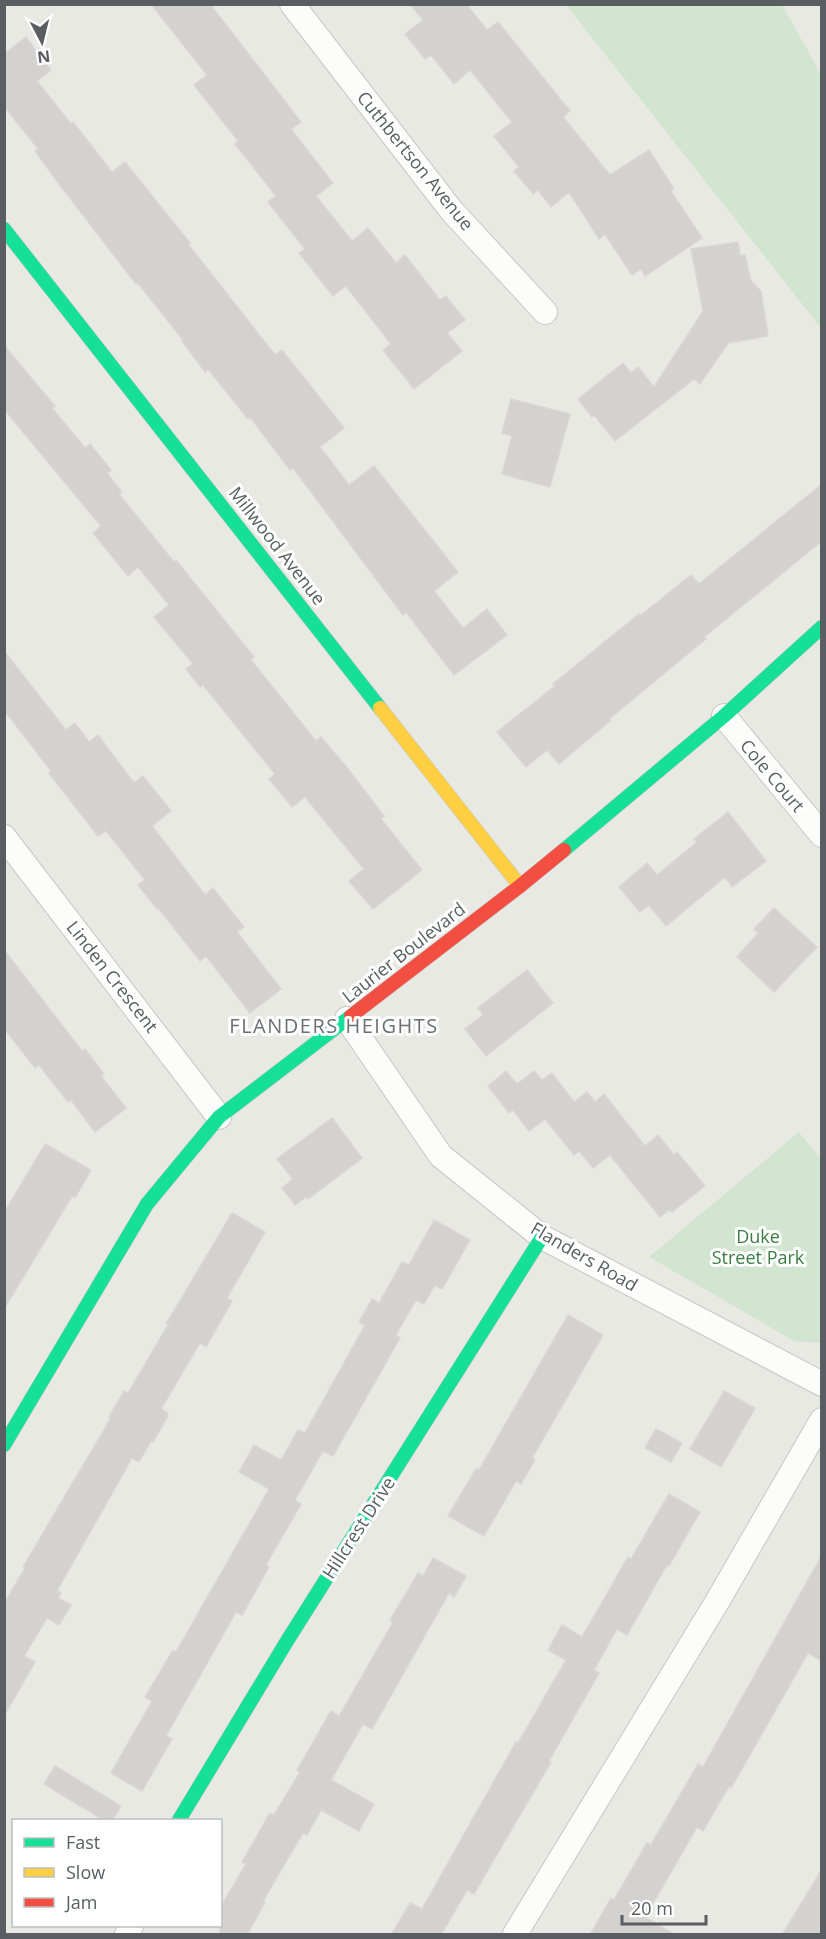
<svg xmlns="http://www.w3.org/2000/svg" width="826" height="1939" font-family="'Open Sans',sans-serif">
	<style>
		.green { fill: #d2e5d1 }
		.building { fill: #d3d2cf; stroke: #d8d7d4; stroke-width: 1.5 }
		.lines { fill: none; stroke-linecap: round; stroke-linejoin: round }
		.street-casing { stroke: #c6c7c6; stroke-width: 26 }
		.fast-casing { stroke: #c6c7c6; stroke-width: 15 }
		.slow-casing { stroke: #c6c7c6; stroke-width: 15 }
		.jam-casing { stroke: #c6c7c6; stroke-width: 15 }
		.street { stroke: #fcfcfb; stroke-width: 24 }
		.fast { stroke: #16e098; stroke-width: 14 }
		.slow { stroke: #ffcf43; stroke-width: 14 }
		.jam { stroke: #f24e42; stroke-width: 14 }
		.labels { text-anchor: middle; stroke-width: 6; stroke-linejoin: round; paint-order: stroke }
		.street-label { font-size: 18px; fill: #5a5d61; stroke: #fff }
		.park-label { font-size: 18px; fill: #3c7d44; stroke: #fff }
		.neighbourhood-label { font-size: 20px; letter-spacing: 1.5px; fill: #6b6e73; stroke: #fff }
	</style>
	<rect width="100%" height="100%" fill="#e9e9e4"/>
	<!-- green -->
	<g class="green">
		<path d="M566 5H782L821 74V328Z"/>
		<path d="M799 1132 821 1159V1343L794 1341 649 1257Z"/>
	</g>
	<!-- building -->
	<g class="building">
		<path d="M151 4H210L301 122 291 129 333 183 316 196 352 241 368 228 396 263 405 255 440 300 446 296 465 320 447 333 462 351 414 389 383 350 391 344 346 286 333 296 299 253 305 249 268 202 276 196 235 144 238 141 194 85 207 75Z"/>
		<path d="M410 4H466L487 30 498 22 570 111 563 117 610 175 649 150 674 189 671 191 702 238 645 276 641 269 632 275 605 234 599 239 569 192 551 207 538 190 533 194 514 171 519 167 494 136 512 122 470 70 454 84 431 55 425 59 405 34 423 20Z"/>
		<path d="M26 37 51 70 37 81 71 124 73 122 112 172 125 162 190 243 188 244 275 355 282 350 344 428 320 447 349 485 374 466 458 572 434 591 463 628 487 609 507 635 454 675 406 612 403 615 293 468 290 470 250 417 248 419 208 369 205 372 182 341 183 340 138 283 136 284 59 184 35 151 38 149 4 106V54Z"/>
		<path d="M738 242 740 255H745L751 281 761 291 768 336 728 343 700 384 694 379 615 441 594 415 592 417 578 399 623 363 631 373 638 367 654 387 703 311 691 249Z"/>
		<path d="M4 345 55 406 52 408 85 448 90 444 111 470 107 473 122 492 119 494 174 562 176 560 254 657 251 660 316 741 321 737 345 765 384 816 381 819 422 870 373 909 349 881 364 869 305 797 292 807 269 779 275 774 203 685 200 687 186 669 193 664 154 617 169 605 138 567 128 576 93 533 101 526 4 409Z"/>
		<path d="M511 399 570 414 550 487 502 474 512 436 502 433Z"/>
		<path d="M822 484V541L704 637 706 639 609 719 610 721 559 764 547 750 526 767 497 732 555 686 553 684 639 614 640 616 691 575 699 584Z"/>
		<path d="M4 651 66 730 75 723 89 742 98 735 134 783 143 776 171 811 152 826 205 895 213 888 244 927 237 932 281 989 250 1013 206 956 200 961 159 909 158 910 138 885 145 880 106 831 98 836 49 773 51 771 4 710Z"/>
		<path d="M728 812 766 861 732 887 725 877 666 926 649 905 640 912 619 887 647 863 657 875 697 842 694 839Z"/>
		<path d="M774 908 817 947 774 992 737 957 758 933 754 929Z"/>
		<path d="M4 950 82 1051 85 1049 104 1074 101 1076 126 1108 95 1132 71 1100 68 1102 39 1065 35 1068 4 1028Z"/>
		<path d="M527 970 553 1003 486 1056 465 1029 483 1015 478 1008Z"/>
		<path d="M506 1071 517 1084 534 1071 542 1080 552 1073 574 1102 587 1092 595 1102 604 1094 645 1146 658 1135 674 1155 677 1152 705 1186 672 1212 670 1210 660 1217 610 1155 593 1168 579 1151 574 1155 545 1119 529 1131 513 1110 509 1113 488 1086Z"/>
		<path d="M332 1118 362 1158 308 1199 306 1197 295 1205 282 1188 293 1179 277 1159Z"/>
		<path d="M45 1144 91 1170 75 1198 72 1196 4 1309V1213Z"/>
		<path d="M232 1213 265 1232 227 1298 232 1301 206 1347 200 1343 161 1409 168 1413 167 1415 168 1416 153 1442 151 1441 139 1462 132 1458 57 1591 61 1593 58 1598 71 1605 59 1625 47 1618 24 1656 35 1662 4 1716V1604L25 1568 23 1567 111 1418 109 1417 124 1391 128 1393 168 1325 166 1324Z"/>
		<path d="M434 1220 470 1240 442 1289 435 1285 424 1304 416 1300 396 1335 400 1338 333 1456 323 1451 295 1500 301 1504 266 1565 269 1567 242 1615 236 1612 166 1736 172 1739 142 1791 111 1773 152 1701 145 1697 173 1650 176 1652 269 1489 239 1472 254 1445 281 1460 298 1430 305 1433 365 1325 359 1322 372 1299 379 1303 402 1262 409 1265Z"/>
		<path d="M568 1315 603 1335 532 1458 535 1460 521 1484 516 1481 484 1536 448 1516 476 1469 479 1470Z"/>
		<path d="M724 1391 755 1408 721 1467 690 1449Z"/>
		<path d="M656 1429 682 1443 671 1462 645 1448Z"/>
		<path d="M669 1494 700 1512 669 1566 667 1565 627 1635 617 1629 594 1670 599 1673 549 1761 551 1762 474 1894 467 1890 441 1935H391L410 1903 422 1909 516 1742 518 1743 566 1660 548 1650 562 1625 582 1637 628 1557 631 1559Z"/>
		<path d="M822 1555V1661L808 1653 731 1788 729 1786 703 1831 697 1827 645 1917 675 1935H590L611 1898 614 1900 647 1843 651 1845 698 1764 703 1767Z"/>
		<path d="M433 1558 466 1576 454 1597 449 1593 372 1729 363 1724 331 1780 374 1804 359 1831 321 1810 307 1835 303 1833 263 1901 265 1902 247 1935H220V1908L246 1864 242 1862 270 1813 274 1815 300 1772 297 1770 331 1711 339 1716 393 1622 390 1620 418 1573 423 1576Z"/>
		<path d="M55 1766 121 1806 112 1821H105L44 1784Z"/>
		<path d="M822 1869V1935H782L798 1909Z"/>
	</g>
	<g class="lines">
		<defs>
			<g id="street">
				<path d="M292 4 451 210 545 312"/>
				<path d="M724 716 822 835"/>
				<path d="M4 837 219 1117"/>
				<path d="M347 1019 441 1156 542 1237 822 1384"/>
				<path d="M127 1934 131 1926"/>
				<path d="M515 1934 717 1602 822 1420"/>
			</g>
			<g id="fast">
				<path d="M4 229 380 708"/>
				<path d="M564 850 724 716 822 627"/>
				<path d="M4 1445 147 1204 219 1117 351 1016"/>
				<path d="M179 1820 287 1641 542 1237"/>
			</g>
			<path id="slow" d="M380 708 520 886"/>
			<path id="jam" d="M351 1016 520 886 564 850"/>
		</defs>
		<!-- street casing -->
		<use href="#street" class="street-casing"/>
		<!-- fast casing -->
		<use href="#fast" class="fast-casing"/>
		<!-- slow casing -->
		<use href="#slow" class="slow-casing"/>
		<!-- jam casing -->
		<use href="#jam" class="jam-casing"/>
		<!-- street -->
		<use href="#street" class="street"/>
		<!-- fast -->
		<use href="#fast" class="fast"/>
		<!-- slow -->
		<use href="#slow" class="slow"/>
		<!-- jam -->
		<use href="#jam" class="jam"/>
	</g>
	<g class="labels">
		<!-- street labels -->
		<g class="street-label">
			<text transform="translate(415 161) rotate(51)" y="6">Cuthbertson Avenue</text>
			<text transform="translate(277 546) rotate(52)" y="6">Millwood Avenue</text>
			<text transform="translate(772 776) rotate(50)" y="6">Cole Court</text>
			<text transform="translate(404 953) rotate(-38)" y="6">Laurier Boulevard</text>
			<text transform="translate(112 977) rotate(52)" y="6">Linden Crescent</text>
			<text transform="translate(584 1257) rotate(30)" y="6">Flanders Road</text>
			<text transform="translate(359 1528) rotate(-57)" y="6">Hillcrest Drive</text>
		</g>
		<!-- park labels -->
		<g class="park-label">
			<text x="758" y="1243">Duke<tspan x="758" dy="21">Street Park</tspan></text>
		</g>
		<!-- neighbourhood labels -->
		<g class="neighbourhood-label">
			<text x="334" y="1033">FLANDERS HEIGHTS</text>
		</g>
	</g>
	<!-- border -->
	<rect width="826" height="1939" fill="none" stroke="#5a5d61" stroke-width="12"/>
	<!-- legend -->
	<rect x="12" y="1819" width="210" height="108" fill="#ffffff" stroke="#bdbec0" stroke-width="1.5"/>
	<rect x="24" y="1838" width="30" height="9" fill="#16e098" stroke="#bdbec0" stroke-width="1.5"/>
	<text x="66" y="1849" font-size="18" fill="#5a5d61">Fast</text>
	<rect x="24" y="1868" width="30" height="9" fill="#ffcf43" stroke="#bdbec0" stroke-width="1.5"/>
	<text x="66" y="1879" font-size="18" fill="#5a5d61">Slow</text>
	<rect x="24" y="1898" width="30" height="9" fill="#f24e42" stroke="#bdbec0" stroke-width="1.5"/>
	<text x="66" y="1909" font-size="18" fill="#5a5d61">Jam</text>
	<!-- north arrow -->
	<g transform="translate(42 42) rotate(173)" stroke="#ffffff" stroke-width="4.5" paint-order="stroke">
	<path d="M0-4.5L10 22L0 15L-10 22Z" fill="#5a5d61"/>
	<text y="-9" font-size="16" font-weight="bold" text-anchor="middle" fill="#5a5d61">N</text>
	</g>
	<!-- scale -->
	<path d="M622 1915v9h84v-9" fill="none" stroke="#5a5d61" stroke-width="3"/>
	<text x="631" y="1915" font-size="18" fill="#5a5d61" stroke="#ffffff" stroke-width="4.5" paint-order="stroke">20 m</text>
</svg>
